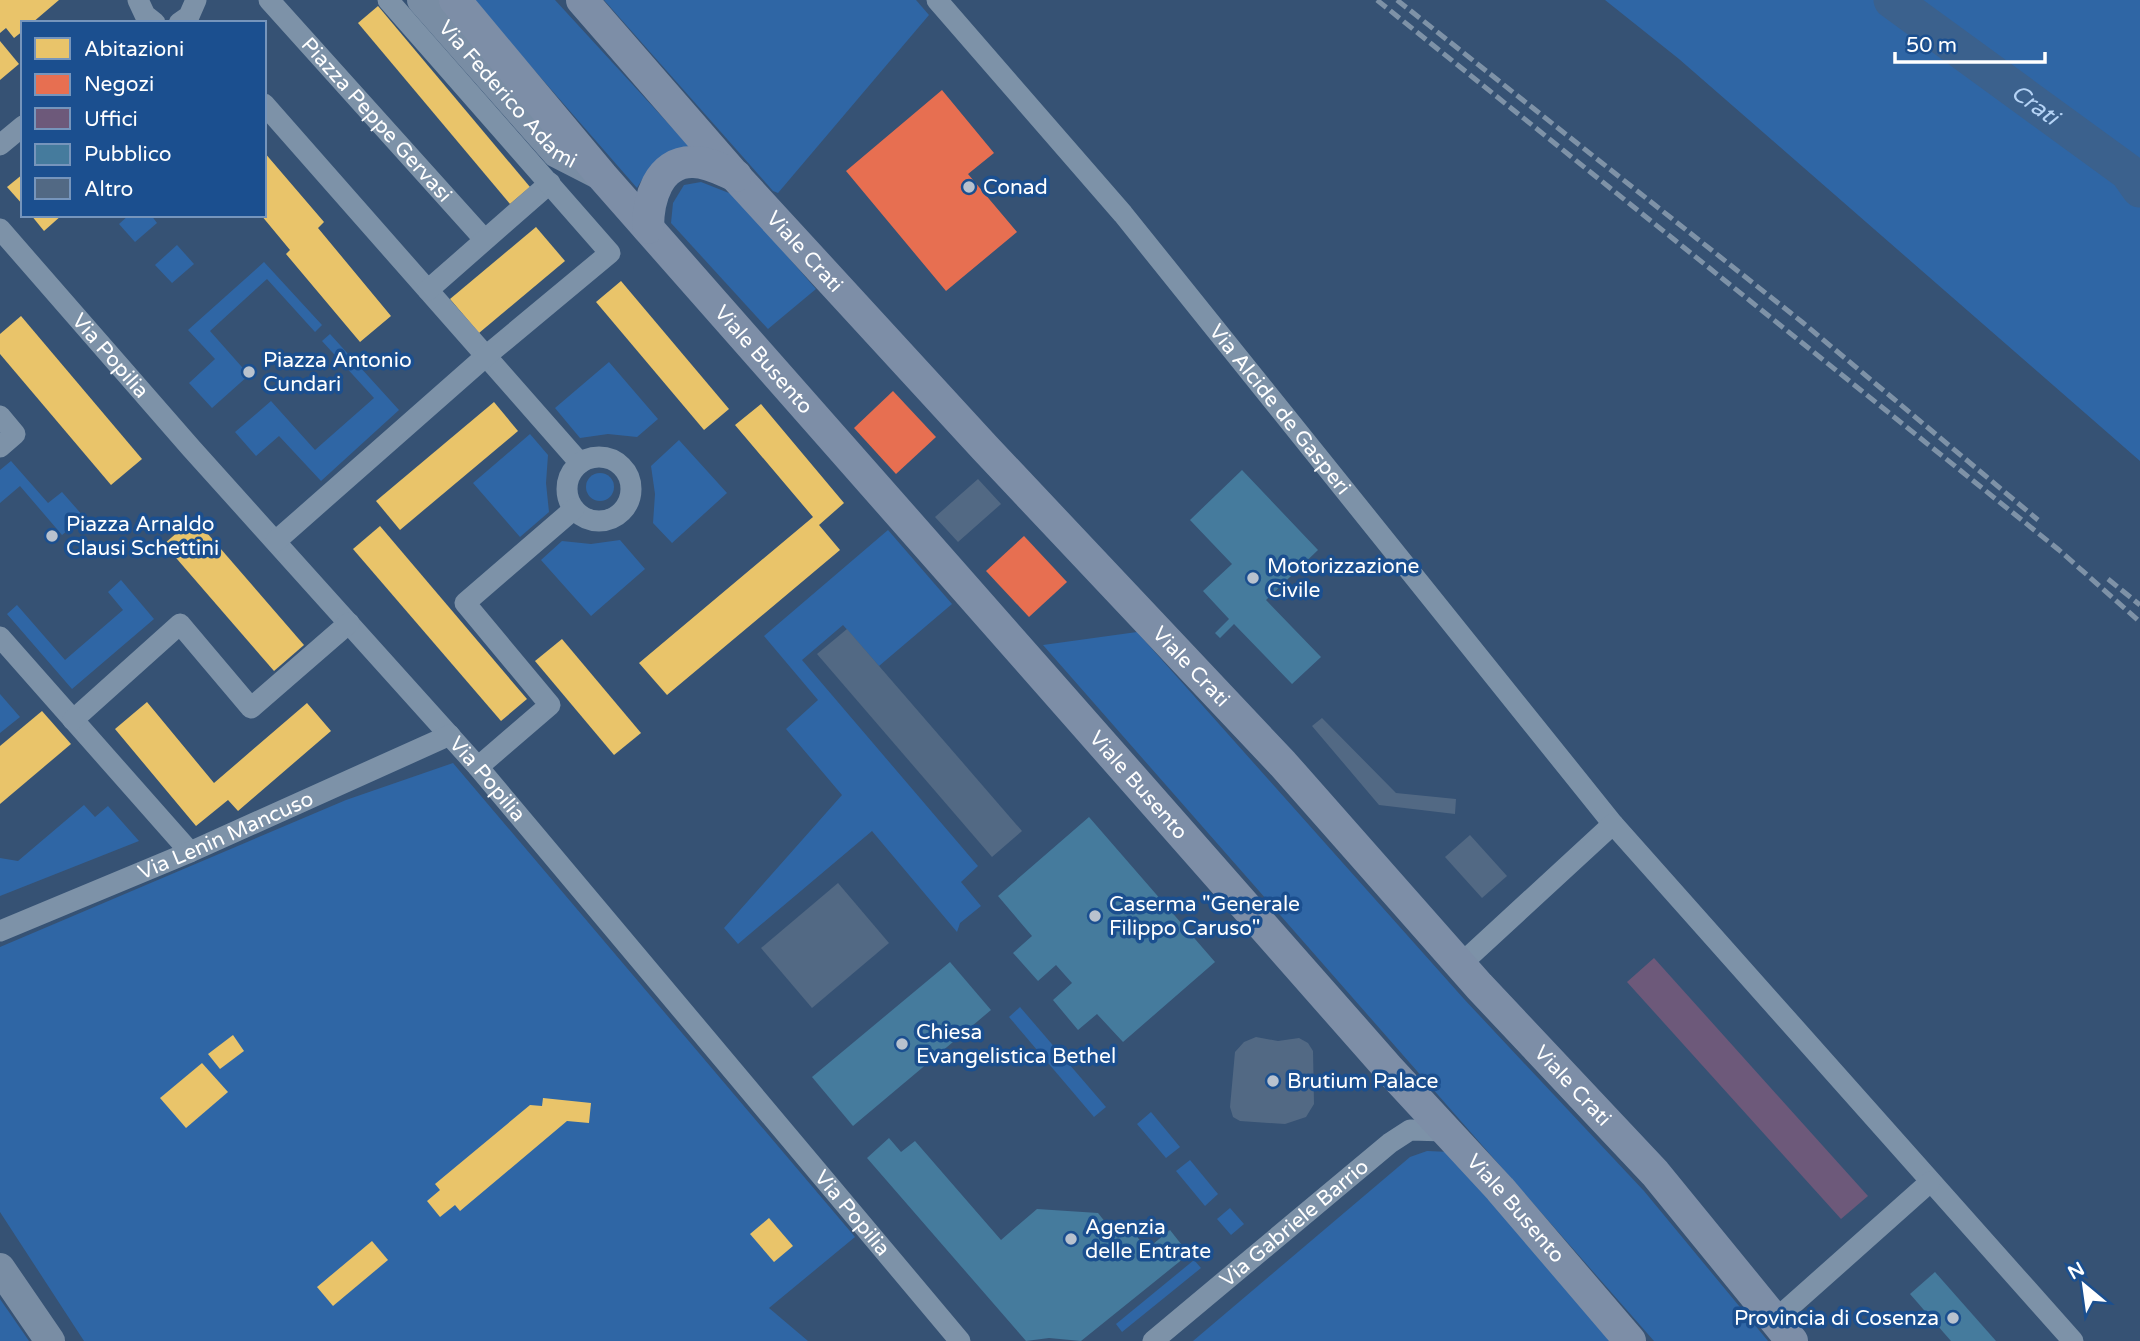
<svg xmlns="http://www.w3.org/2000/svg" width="2140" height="1341" font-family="'Varela Round',sans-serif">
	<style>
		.green { fill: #2f66a5 }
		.homes { fill: #e9c46a }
		.shops { fill: #e76f51 }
		.offices { fill: #6d597a }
		.public { fill: #457b9d }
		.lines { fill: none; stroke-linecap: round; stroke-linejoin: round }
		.river { stroke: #3b618d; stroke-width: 37 }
		.building { fill: #526984 }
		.street { stroke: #7d92a8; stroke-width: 21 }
		.secondary { stroke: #798da4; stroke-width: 30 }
		.primary { stroke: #7d8ea7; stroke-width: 32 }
		.rail { stroke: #7e92a7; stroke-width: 5; stroke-dasharray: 12 5; stroke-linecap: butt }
		.poi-dot { fill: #b9c2ce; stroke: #1b4f8f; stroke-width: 2.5 }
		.labels { text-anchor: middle; stroke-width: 7; stroke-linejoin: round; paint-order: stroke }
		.street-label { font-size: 21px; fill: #fff; stroke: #1b4f8f }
		.poi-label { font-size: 21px; fill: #fff; stroke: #1b4f8f; text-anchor: start }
		.water-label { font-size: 23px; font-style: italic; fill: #b5d3f5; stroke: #1b4f8f }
	</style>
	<rect width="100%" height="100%" fill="#365274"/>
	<!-- green -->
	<g class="green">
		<path d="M473 0H555L689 146C663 155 651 164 637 188Z"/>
		<path d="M604 0H916L929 15 778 193 773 191Z"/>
		<path d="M1605 0H2140V461L1679 59Z"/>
		<path d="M701 182 734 195 816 289 768 329 671 223 673 203 684 185Z"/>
		<path d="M129 215H151L157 223 135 242 119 224Z"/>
		<path d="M177 245 194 264 172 283 155 265Z"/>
		<path d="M264 262 322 325 315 332 267 279 210 331 249 375 212 408 189 383 215 359 188 330Z"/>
		<path d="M330 334 399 410 321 481 279 436 256 456 235 432 271 401 315 450 374 398 322 341Z"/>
		<path d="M609 362 658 419 637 437 608 434 580 438 555 408Z"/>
		<path d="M530 434 548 455 546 483 549 512 520 537 473 483Z"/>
		<path d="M679 440 727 493 672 543 653 523 655 494 651 466Z"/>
		<path d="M11 461 48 503 62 492 84 517 62 535 20 486 0 503V470Z"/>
		<circle cx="600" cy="487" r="14"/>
		<path d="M888 530 952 604 879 666 843 625 802 660 978 866 961 882 981 906 960 923 957 932 872 831 738 944 724 928 842 795 786 729 818 700 764 636Z"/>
		<path d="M620 540 645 569 591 616 541 560 562 541 591 544Z"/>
		<path d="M121 580 154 619 72 689 7 614 17 605 65 660 123 610 108 592Z"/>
		<path d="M1137 632 1464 999 1644 1191 1768 1341H1654L1043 645Z"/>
		<path d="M0 694 20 717 0 733Z"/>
		<path d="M453 763 855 1237 769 1308 808 1341H84L0 1212V947L346 800Z"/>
		<path d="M84 805 95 817 108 806 139 841 0 896V858L18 861Z"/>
		<path d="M1020 1007 1106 1107 1094 1117 1009 1017Z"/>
		<path d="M1151 1112 1180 1147 1166 1158 1137 1124Z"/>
		<path d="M1427 1151 1451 1152 1615 1341H1193L1410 1157Z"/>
		<path d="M1190 1160 1218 1194 1205 1206 1176 1171Z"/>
		<path d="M1230 1208 1244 1224 1231 1235 1217 1219Z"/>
		<path d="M1194 1260 1201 1268 1122 1332 1116 1324Z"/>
		<path d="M0 1299 29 1341H0Z"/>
	</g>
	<!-- homes -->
	<g class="homes">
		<path d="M0 0H59L32 23H23V31L14 38 6 28 0 33Z"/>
		<path d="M378 6 530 187 510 204 358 23Z"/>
		<path d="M0 41 19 64 0 80Z"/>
		<path d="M264 152 324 222 318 228 391 316 360 342 286 254 290 250 261 215H264Z"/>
		<path d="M23 174V205L7 187Z"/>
		<path d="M31 215H62L44 231Z"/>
		<path d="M536 227 565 261 479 333 450 299Z"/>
		<path d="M621 281 729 409 704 430 596 302Z"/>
		<path d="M21 316 142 459 111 485 0 354V334Z"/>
		<path d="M494 402 518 431 400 530 376 501Z"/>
		<path d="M761 404 844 503 819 525 840 550 667 695 639 663 813 517 735 425Z"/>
		<path d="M194 518 304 645 274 671 164 544Z"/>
		<path d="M380 526 527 699 501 721 353 549Z"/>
		<path d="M562 639 641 733 614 755 535 661Z"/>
		<path d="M147 702 214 783 307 703 331 731 238 811 228 800 196 826 115 729Z"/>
		<path d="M42 711 71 744 0 804V746Z"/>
		<path d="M233 1035 244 1051 220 1069 208 1054Z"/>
		<path d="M202 1063 228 1092 186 1128 160 1098Z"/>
		<path d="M543 1098 591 1103 589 1123 567 1121 460 1211 455 1205 440 1217 427 1201 440 1190 435 1184 530 1105 542 1106Z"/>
		<path d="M769 1218 793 1246 774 1262 750 1234Z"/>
		<path d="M372 1241 388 1260 333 1306 317 1287Z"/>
	</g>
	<!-- shops -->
	<g class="shops">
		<path d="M942 90 994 153 968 174 1017 232 946 291 846 171Z"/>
		<path d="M893 391 936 437 896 474 854 428Z"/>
		<path d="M1024 536 1067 582 1029 617 986 571Z"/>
	</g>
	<!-- offices -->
	<path class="offices" d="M1654 958 1868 1196 1841 1219 1627 982Z"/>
	<!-- public -->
	<g class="public">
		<path d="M1242 470 1318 550 1266 600 1321 657 1292 684 1234 624 1220 638 1215 633 1229 619 1203 591 1232 564 1190 520Z"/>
		<path d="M1089 817 1215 962 1123 1042 1097 1014 1078 1030 1053 1000 1072 983 1056 965 1038 981 1013 953 1032 936 998 896Z"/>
		<path d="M950 962 991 1010 853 1126 812 1077Z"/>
		<path d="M889 1138 901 1152 915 1141 1001 1240 1037 1209 1098 1213 1118 1238 1130 1228 1147 1249 1170 1230 1189 1254 1081 1341 1049 1338 1026 1341 867 1158Z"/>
		<path d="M1935 1272 1996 1341H1951L1910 1294Z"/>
	</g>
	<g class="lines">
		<!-- river -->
		<path class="river" id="s1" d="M1892 0 2128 172 2140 189"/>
	</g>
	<!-- building -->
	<g class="building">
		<path d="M978 479 1001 504 958 542 935 517Z"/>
		<path d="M847 629 1022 831 992 857 817 654Z"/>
		<path d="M1322 718 1396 793 1456 799 1455 814 1379 805 1312 726Z"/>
		<path d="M1470 835 1507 876 1482 898 1445 857Z"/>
		<path d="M838 883 889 943 812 1008 761 948Z"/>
		<path d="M1256 1037 1278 1041 1299 1038 1308 1043 1313 1051 1314 1104 1306 1117 1285 1124 1240 1121 1233 1117 1230 1107 1235 1052 1244 1042Z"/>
	</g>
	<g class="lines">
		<!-- street -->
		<g class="street">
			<path d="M138 0 145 15 155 23"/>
			<path id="s2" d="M269 0 484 239"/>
			<path id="s3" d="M937 0 1123 214 1613 824"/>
			<path d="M179 23 189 16 196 0"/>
			<path d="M264 104 580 463"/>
			<path d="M0 145 23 126"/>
			<path id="s4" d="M0 229 191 448 478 767 960 1341"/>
			<path d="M428 290 550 183"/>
			<path d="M0 416 15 434 0 447"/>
			<circle cx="599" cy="489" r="32"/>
			<path d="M276 541 486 356 610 253 388 0"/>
			<path d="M0 637 190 852"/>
			<path d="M73 720 180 624 251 708 349 623"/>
			<path d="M478 767 550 705 465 603 574 509"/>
			<path id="s5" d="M0 931 190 852 450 735"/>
			<path d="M1461 964 1613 824 2073 1341"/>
			<path d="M1775 1320 1930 1182"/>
			<path id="s6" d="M1153 1341 1390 1143 1410 1130 1446 1131"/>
		</g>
		<!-- secondary -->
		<g class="secondary">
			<path id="s7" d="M422 0 557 153 600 175"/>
			<path d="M0 1268 50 1341"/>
		</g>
		<!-- primary -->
		<g class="primary">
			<path id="s8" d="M455 0 602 176 1388 1068 1500 1189 1630 1341"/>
			<path id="s9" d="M582 0 736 177 985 448 1283 764 1479 986 1655 1173 1792 1341"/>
			<path d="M648 228C648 200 658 161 693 162 708 162 722 170 736 176"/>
		</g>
		<!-- rail -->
		<g class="rail">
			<path d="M1377 0 2059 550 2140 622"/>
			<path d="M1397 0 1802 322 2038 520"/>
			<path d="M2108 579 2140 605"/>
		</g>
	</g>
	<!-- markers -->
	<g class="poi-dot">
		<circle cx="969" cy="187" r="7"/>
		<circle cx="249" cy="372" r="7"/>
		<circle cx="52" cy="536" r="7"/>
		<circle cx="1253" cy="578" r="7"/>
		<circle cx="1095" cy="916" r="7"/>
		<circle cx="902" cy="1044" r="7"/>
		<circle cx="1273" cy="1081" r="7"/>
		<circle cx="1071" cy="1239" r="7"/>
		<circle cx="1953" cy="1318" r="7"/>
	</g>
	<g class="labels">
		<!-- street labels -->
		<g class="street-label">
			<text dy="7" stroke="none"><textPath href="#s7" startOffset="128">Via Federico Adami</textPath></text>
			<text dy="7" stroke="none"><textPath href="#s2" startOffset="161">Piazza Peppe Gervasi</textPath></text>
			<text dy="7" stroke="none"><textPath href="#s9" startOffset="336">Viale Crati</textPath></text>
			<text dy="7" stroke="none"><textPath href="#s4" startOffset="168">Via Popilia</textPath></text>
			<text dy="7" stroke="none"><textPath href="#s8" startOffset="474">Viale Busento</textPath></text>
			<text dy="7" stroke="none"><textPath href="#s3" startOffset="534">Via Alcide de Gasperi</textPath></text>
			<text dy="7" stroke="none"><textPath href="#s9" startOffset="903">Viale Crati</textPath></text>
			<text dy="7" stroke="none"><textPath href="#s4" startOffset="735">Via Popilia</textPath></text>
			<text dy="7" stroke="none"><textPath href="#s8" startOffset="1041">Viale Busento</textPath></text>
			<text dy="7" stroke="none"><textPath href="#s5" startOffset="245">Via Lenin Mancuso</textPath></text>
			<text dy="7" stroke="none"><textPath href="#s9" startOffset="1470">Viale Crati</textPath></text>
			<text dy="7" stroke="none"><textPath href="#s8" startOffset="1608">Viale Busento</textPath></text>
			<text dy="7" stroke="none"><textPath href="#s4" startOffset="1302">Via Popilia</textPath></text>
			<text dy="7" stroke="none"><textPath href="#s6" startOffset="184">Via Gabriele Barrio</textPath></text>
		</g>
		<!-- poi labels -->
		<g class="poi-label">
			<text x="983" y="194">Conad</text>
			<text x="263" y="367">Piazza Antonio<tspan x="263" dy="24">Cundari</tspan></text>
			<text x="66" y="531">Piazza Arnaldo<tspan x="66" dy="24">Clausi Schettini</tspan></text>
			<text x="1267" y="573">Motorizzazione<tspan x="1267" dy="24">Civile</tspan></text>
			<text x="1109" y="911">Caserma "Generale<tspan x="1109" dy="24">Filippo Caruso"</tspan></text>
			<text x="916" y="1039">Chiesa<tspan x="916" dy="24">Evangelistica Bethel</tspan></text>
			<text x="1287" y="1088">Brutium Palace</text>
			<text x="1085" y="1234">Agenzia<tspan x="1085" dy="24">delle Entrate</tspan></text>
			<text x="1939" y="1325" text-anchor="end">Provincia di Cosenza</text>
		</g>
		<!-- water labels -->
		<g class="water-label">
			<text dy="8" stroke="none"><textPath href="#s1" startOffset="177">Crati</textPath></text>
		</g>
	</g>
	<!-- legend -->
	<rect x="21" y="21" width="245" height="196" fill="#1b4f8f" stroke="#7695bc" stroke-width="2"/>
	<rect x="35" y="38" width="35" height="21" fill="#e9c46a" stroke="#7695bc" stroke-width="2"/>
	<text x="84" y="56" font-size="21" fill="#ffffff">Abitazioni</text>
	<rect x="35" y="74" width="35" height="21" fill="#e76f51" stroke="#7695bc" stroke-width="2"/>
	<text x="84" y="91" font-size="21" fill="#ffffff">Negozi</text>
	<rect x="35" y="108" width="35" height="21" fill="#6d597a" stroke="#7695bc" stroke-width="2"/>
	<text x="84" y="126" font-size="21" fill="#ffffff">Uffici</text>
	<rect x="35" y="144" width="35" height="21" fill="#457b9d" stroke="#7695bc" stroke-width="2"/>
	<text x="84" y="161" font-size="21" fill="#ffffff">Pubblico</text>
	<rect x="35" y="178" width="35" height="21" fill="#526984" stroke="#7695bc" stroke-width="2"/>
	<text x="84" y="196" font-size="21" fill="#ffffff">Altro</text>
	<!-- north arrow -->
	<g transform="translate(2084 1285) rotate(331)" stroke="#1b4f8f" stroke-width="5" paint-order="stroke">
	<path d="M0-5L12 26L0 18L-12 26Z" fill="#ffffff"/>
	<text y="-10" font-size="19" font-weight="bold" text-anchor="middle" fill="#ffffff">N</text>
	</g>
	<!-- scale -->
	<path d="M1895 52v10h150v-10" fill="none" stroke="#ffffff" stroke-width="3.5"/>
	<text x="1906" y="52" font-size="21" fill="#ffffff" stroke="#1b4f8f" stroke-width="5" paint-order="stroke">50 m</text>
</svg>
